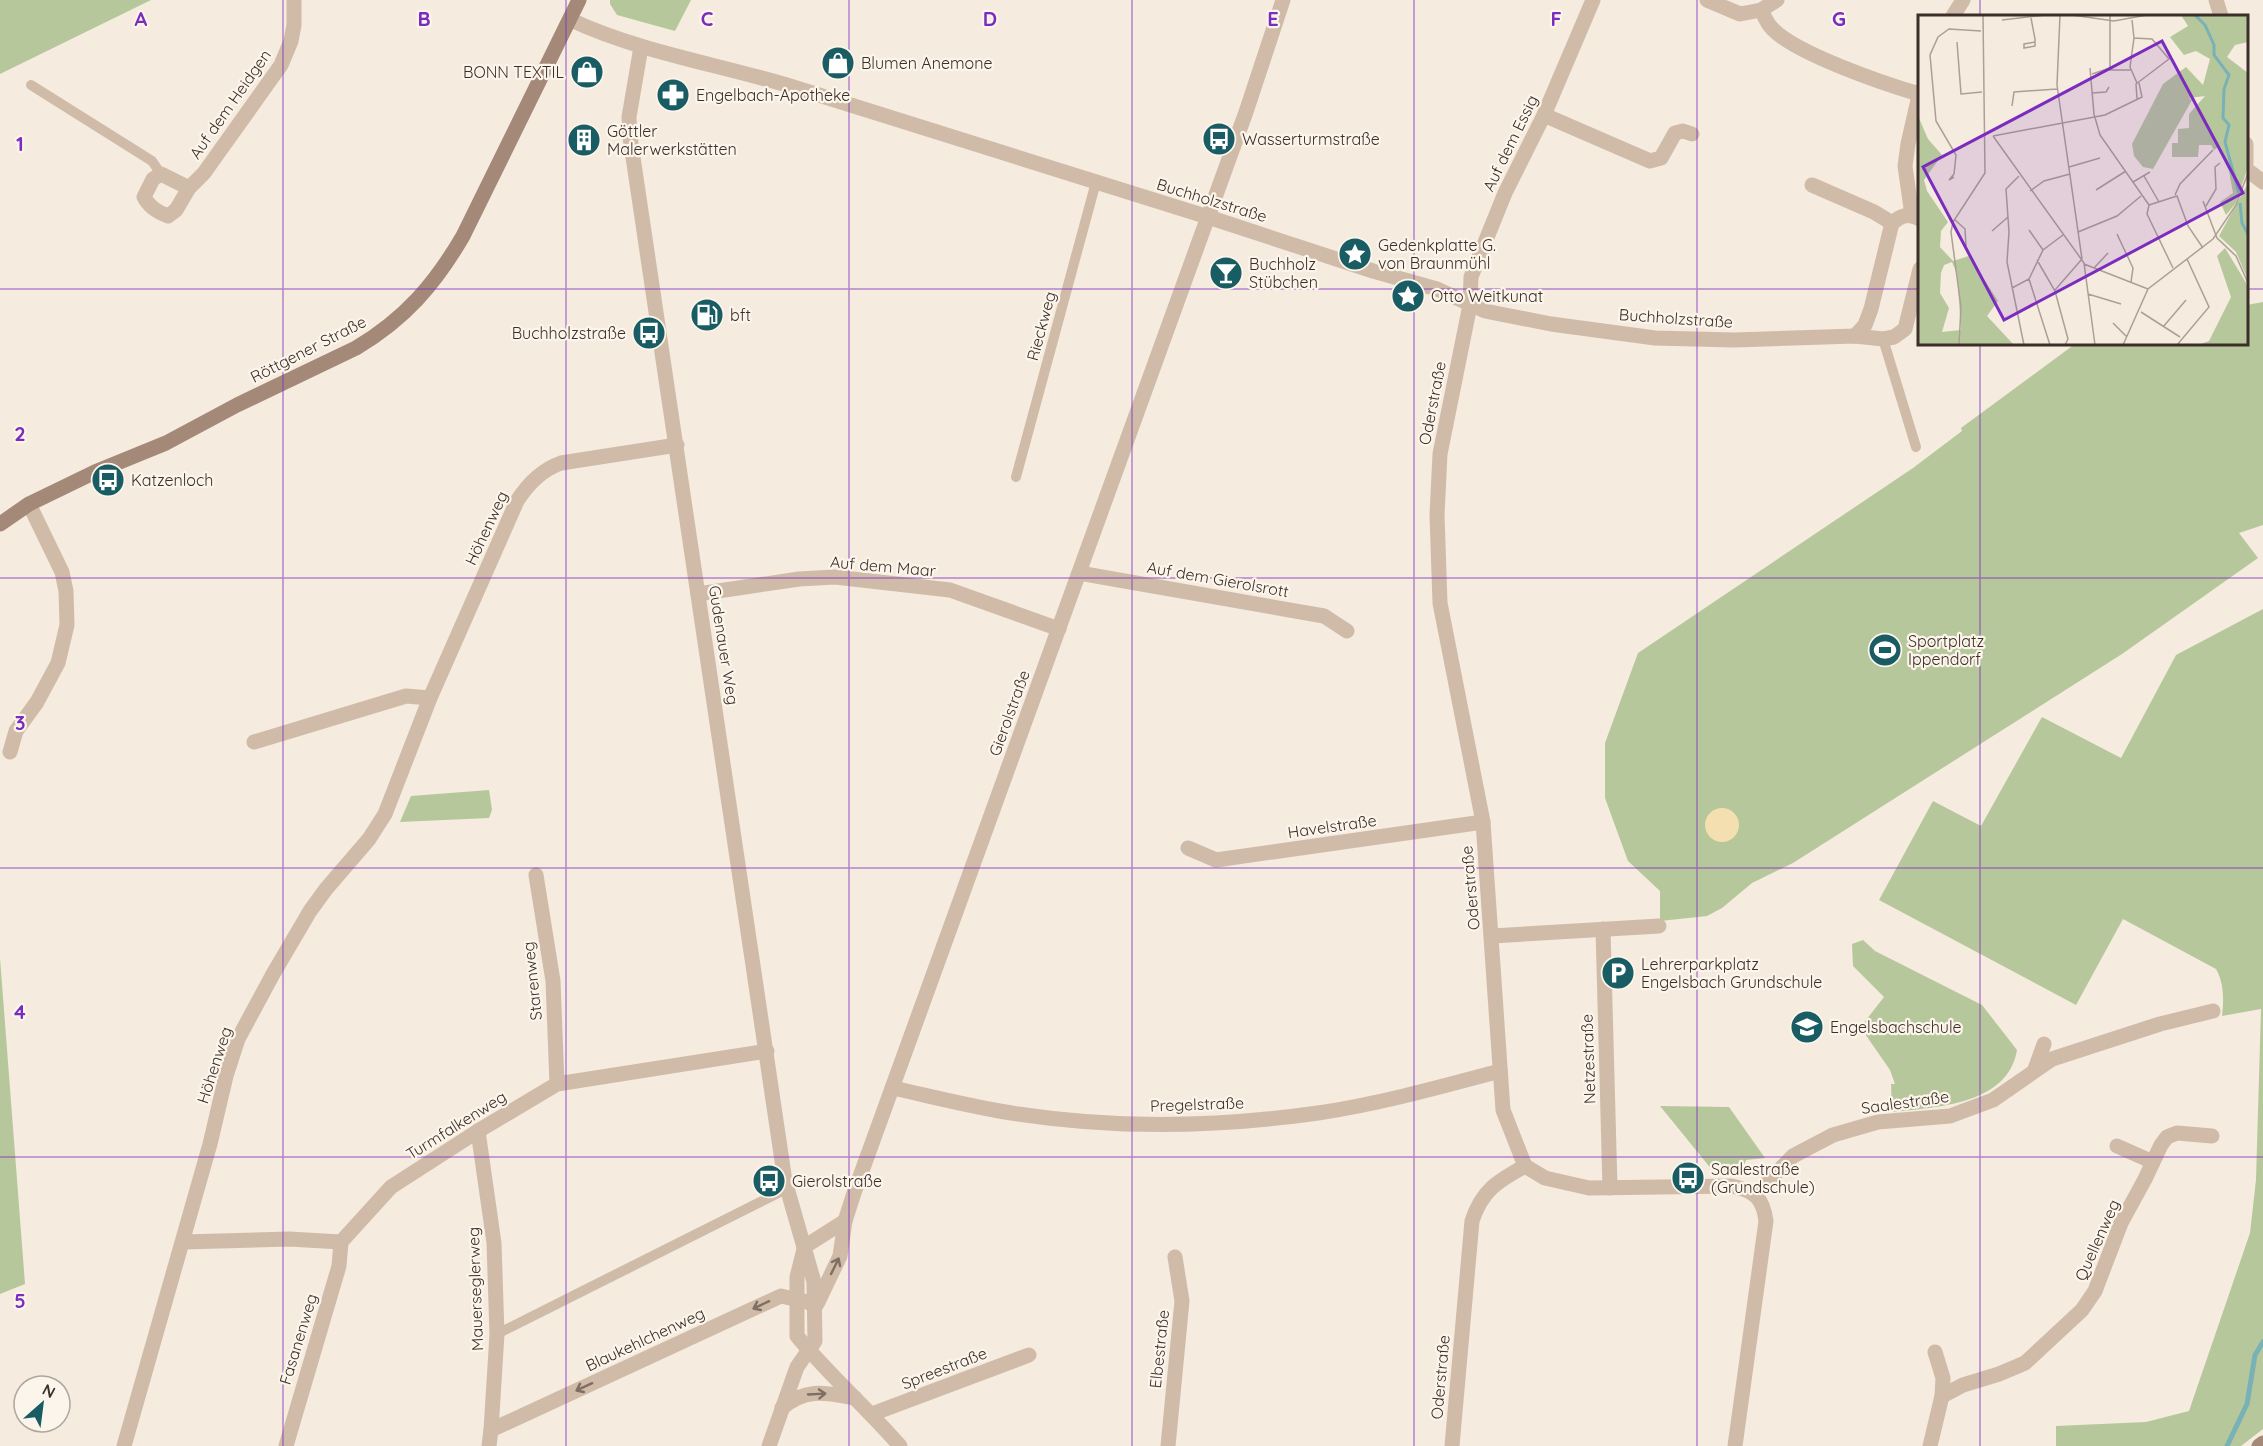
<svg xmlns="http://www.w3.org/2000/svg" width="2263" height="1446" font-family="Quicksand,sans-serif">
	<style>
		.green { fill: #b7c79c }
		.sand { fill: #f4dfb1 }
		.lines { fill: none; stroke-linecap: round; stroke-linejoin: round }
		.stream { stroke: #79b2b6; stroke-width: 5 }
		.lane { stroke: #d0bba8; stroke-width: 10 }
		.street { stroke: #d0bba8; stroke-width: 15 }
		.secondary { stroke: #a48979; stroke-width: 15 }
		.oneway { stroke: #7f6e62 }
		.grid { fill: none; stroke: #7b2cbf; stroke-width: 1.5; stroke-opacity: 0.55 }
		.labels { text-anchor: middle; stroke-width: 4.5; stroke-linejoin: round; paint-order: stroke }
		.poi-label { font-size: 16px; fill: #3c2f29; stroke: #fcf5eb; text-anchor: start }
		.street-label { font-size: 16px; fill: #3c2f29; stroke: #fcf5eb }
		.inset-river { fill: none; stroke: #79b2b6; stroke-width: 3 }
		.inset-road { fill: none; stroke: #aba096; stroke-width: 1.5 }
		.view { fill: #7b2cbf; fill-opacity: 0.15; stroke: #7b2cbf; stroke-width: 3 }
		.inset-edge { fill: none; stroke: #3c2f29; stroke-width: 3 }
		.grid-label { font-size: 20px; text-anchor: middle; font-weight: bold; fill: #7b2cbf; stroke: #fcf5eb; stroke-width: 4.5; stroke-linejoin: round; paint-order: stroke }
	</style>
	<rect width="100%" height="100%" fill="#f5ebde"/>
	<!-- green -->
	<g class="green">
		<path d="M0 0H151L0 74Z"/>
		<path d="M610 0H691L675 31 617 15 610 4Z"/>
		<path d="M2263 302V525L2239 533 2258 558 2122 654 1793 863 1752 883 1722 908 1707 916 1660 921V891L1628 861 1605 798V743L1638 653 1913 468 1962 431 1961 428 2075 344H2246L2247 305Z"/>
		<path d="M2263 609V1429L2241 1446H2056V1426L2146 1422 2189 1411 2250 1233 2256 1180 2261 1009 2222 1016C2224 1000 2224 983 2216 969L2123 919 2076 1005 1879 900 1933 801 1981 826 2042 717 2121 758 2176 655Z"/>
		<path d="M489 790 492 810 489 818 400 822 411 796Z"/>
		<path d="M1863 940 1875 951 1982 1005 2017 1050C2008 1105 1936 1107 1892 1112L1891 1084H1895L1890 1070 1863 1031V1024L1884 997 1853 966 1852 944Z"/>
		<path d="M0 958 25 1284 0 1294Z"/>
		<path d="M1660 1106 1729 1107 1765 1158 1746 1160 1742 1170 1713 1171Z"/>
	</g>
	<!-- sand -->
	<circle class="sand" cx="1722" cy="825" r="17"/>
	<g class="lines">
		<!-- stream -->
		<path class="stream" d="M2227 1446 2247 1404 2255 1355 2263 1342"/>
		<!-- lane -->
		<g class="lane">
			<path d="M31 85 152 161 161 174"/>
			<path d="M1883 339 1916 447"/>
			<path d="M1016 477 1096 182"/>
			<path d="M497 1334 786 1189"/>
		</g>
		<!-- street -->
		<g class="street">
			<path d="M1707 0 1740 14 1761 10 1777 0"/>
			<path d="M2216 0 2221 16"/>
			<path d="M1761 10C1764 15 1766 21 1770 26 1790 52 1885 84 1919 94"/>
			<path d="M1953 16 1963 0"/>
			<path d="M571 20C640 52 717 64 790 86L1208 217 1373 271 1437 289 1485 311 1551 324 1655 338 1734 340 1855 336 1883 339 1894 337 1905 329 1920 269"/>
			<path d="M641 47 629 117 630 137 785 1181 814 1282 815 1341 797 1367 769 1446"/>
			<path d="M1544 115 1650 161 1661 158 1675 133 1683 131 1692 134"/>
			<path d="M2246 144V163"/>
			<path d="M2246 169 2263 182"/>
			<path d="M1812 185 1874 212 1892 223"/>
			<path d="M189 188 161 174 153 179 144 197C149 207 157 212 168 216L176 210 189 188 204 173 281 65 291 41 294 25V0"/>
			<path d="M1912 215 1905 166 1908 144 1920 91"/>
			<path d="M1855 336 1865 325 1871 309 1892 223C1902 215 1908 213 1920 219"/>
			<path d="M1079 573 1324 616 1347 631"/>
			<path d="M698 594 799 579 835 577 950 590 1059 629"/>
			<path d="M254 742 406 696 430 698"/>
			<path d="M10 752 16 731 37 702 58 663 67 625 66 591 62 572 29 504"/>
			<path d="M1188 848 1216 860 1483 822"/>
			<path d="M536 875 553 981 557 1084"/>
			<path d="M1603 929 1610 1188"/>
			<path d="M1492 936 1659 926"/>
			<path d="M2035 1069 2044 1044"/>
			<path d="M893 1088C934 1097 976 1108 1018 1114 1117 1129 1219 1127 1318 1113 1379 1104 1440 1087 1500 1071"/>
			<path d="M478 1131 494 1243 497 1334 491 1430 489 1446"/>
			<path d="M2117 1146 2153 1162"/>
			<path d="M1525 1166 1503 1110 1483 822 1440 603 1437 515 1440 454 1470 305 1471 277 1505 193 1544 115 1593 0"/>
			<path d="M1525 1166 1545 1178 1589 1188 1732 1186C1755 1191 1763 1198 1766 1221L1735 1446"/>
			<path d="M1755 1195 1793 1156 1833 1135 1878 1122 1950 1116 1993 1100 2052 1059 2160 1024 2213 1011"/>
			<path d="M183 1242 289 1239 341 1242"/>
			<path d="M341 1242 391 1187 478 1131 557 1084 767 1051"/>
			<path d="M804 1247 845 1221"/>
			<path d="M804 1249 797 1277V1336C829 1375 867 1408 900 1446"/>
			<path d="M817 1304 840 1256 845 1221 854 1193 1246 112 1283 0"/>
			<path d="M1942 1396 1963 1385 1999 1374 2025 1363 2082 1310 2095 1291 2121 1223 2145 1179 2161 1145 2167 1137 2177 1133 2212 1136"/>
			<path d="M782 1408C806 1387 827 1393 855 1398"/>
			<path d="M872 1414 1029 1355"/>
			<path d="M491 1430 781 1296 808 1302 815 1307"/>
			<path d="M124 1446 210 1144 226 1076 238 1039 273 974 310 911 326 889 369 839 385 814 430 698 517 501C528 484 541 470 561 463L677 445"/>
			<path d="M286 1446 339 1266 341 1242"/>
			<path d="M1168 1446 1182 1301 1175 1257"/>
			<path d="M1452 1446 1472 1221C1482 1190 1498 1181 1525 1166"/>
			<path d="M1930 1446 1942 1396 1943 1378 1935 1352"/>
		</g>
		<!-- secondary -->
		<g class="secondary">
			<path d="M0 524 29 504 95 472 166 443 237 405 356 348C405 319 435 284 463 236L579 0"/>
			<path d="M2259 1446 2263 1443"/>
		</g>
	</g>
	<!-- one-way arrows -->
	<defs><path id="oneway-shaft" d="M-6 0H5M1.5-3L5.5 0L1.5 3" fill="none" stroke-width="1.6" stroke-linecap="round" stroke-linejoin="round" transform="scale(1.5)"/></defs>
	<g class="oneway">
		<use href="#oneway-shaft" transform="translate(835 1266) rotate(-64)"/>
		<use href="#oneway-shaft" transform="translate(761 1305) rotate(155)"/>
		<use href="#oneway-shaft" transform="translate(584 1387) rotate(155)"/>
		<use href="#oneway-shaft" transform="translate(817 1394) rotate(-3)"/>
	</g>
	<!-- grid -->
	<path class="grid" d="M283 0V1446M566 0V1446M849 0V1446M1132 0V1446M1414 0V1446M1697 0V1446M1980 0V16M0 289H1920M2246 289H2263M1980 344V1446M0 578H2263M0 868H2263M0 1157H2263"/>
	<!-- icons -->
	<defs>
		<symbol id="shop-disc" viewBox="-11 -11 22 22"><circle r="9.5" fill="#195c63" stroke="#fcf5eb"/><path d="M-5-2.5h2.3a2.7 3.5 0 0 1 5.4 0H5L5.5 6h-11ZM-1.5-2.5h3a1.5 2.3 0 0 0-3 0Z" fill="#fff"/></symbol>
		<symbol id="pharmacy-disc" viewBox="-11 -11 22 22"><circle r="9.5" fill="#195c63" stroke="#fcf5eb"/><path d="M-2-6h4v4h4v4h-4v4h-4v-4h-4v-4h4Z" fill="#fff"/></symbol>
		<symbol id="bus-disc" viewBox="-11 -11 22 22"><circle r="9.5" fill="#195c63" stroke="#fcf5eb"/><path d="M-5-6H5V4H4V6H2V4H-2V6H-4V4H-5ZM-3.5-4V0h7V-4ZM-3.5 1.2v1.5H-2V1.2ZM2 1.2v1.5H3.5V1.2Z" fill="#fff"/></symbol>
		<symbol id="building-disc" viewBox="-11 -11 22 22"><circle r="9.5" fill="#195c63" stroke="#fcf5eb"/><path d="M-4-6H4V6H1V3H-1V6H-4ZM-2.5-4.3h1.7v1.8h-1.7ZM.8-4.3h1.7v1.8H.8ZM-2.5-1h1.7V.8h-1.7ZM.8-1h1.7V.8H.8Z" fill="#fff"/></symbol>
		<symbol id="sight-disc" viewBox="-11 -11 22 22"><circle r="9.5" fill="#195c63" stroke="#fcf5eb"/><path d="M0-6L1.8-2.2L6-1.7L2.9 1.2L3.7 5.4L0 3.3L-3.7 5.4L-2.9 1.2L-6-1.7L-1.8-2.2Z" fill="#fff"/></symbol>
		<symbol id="bar-disc" viewBox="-11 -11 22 22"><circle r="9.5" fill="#195c63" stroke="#fcf5eb"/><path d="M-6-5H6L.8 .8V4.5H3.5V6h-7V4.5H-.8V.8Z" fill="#fff"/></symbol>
		<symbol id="fuel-disc" viewBox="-11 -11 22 22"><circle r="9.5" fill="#195c63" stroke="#fcf5eb"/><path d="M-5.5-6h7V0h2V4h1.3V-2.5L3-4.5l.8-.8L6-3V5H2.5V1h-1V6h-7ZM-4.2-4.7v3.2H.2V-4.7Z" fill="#fff"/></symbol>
		<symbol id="stadium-disc" viewBox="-11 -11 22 22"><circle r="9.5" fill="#195c63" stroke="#fcf5eb"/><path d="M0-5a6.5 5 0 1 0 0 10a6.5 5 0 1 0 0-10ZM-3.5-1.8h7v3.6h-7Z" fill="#fff"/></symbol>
		<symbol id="parking-disc" viewBox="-11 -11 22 22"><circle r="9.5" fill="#195c63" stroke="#fcf5eb"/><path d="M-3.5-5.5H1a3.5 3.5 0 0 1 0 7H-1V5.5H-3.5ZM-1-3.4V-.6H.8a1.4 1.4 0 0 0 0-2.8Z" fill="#fff"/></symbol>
		<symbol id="school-disc" viewBox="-11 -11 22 22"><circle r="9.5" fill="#195c63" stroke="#fcf5eb"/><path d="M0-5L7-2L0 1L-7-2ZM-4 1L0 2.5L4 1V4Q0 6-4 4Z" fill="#fff"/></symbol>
	</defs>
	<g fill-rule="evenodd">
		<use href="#shop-disc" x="819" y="44" width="38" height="38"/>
		<use href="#shop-disc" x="568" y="53" width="38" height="38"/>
		<use href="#pharmacy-disc" x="654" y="76" width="38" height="38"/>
		<use href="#bus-disc" x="1200" y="120" width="38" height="38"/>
		<use href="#building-disc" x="565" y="121" width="38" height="38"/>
		<use href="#sight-disc" x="1336" y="235" width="38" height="38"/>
		<use href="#bar-disc" x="1207" y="254" width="38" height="38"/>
		<use href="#sight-disc" x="1389" y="277" width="38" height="38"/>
		<use href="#fuel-disc" x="688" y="296" width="38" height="38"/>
		<use href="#bus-disc" x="630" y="314" width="38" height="38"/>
		<use href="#bus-disc" x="89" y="461" width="38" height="38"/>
		<use href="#stadium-disc" x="1866" y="631" width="38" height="38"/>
		<use href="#parking-disc" x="1599" y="954" width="38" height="38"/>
		<use href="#school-disc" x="1788" y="1008" width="38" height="38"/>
		<use href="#bus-disc" x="1669" y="1159" width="38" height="38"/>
		<use href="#bus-disc" x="750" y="1162" width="38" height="38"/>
	</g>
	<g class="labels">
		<!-- poi labels -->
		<g class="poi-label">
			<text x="861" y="69">Blumen Anemone</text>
			<text x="564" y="78" text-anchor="end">BONN TEXTIL</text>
			<text x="696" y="101">Engelbach-Apotheke</text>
			<text x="607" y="137">Göttler<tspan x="607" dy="18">Malerwerkstätten</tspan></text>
			<text x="1242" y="145">Wasserturmstraße</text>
			<text x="1378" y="251">Gedenkplatte G.<tspan x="1378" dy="18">von Braunmühl</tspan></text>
			<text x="1249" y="270">Buchholz<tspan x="1249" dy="18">Stübchen</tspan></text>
			<text x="1431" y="302">Otto Weitkunat</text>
			<text x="730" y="321">bft</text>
			<text x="626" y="339" text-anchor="end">Buchholzstraße</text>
			<text x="131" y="486">Katzenloch</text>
			<text x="1908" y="647">Sportplatz<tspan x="1908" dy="18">Ippendorf</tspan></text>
			<text x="1641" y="970">Lehrerparkplatz<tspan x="1641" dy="18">Engelsbach Grundschule</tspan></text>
			<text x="1830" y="1033">Engelsbachschule</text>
			<text x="1711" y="1175">Saalestraße<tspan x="1711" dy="18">(Grundschule)</tspan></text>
			<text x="792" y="1187">Gierolstraße</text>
		</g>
		<!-- street labels -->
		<g class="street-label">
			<text transform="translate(230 104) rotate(-55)" y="6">Auf dem Heidgen</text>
			<text transform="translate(1510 143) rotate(-64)" y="6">Auf dem Essig</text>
			<text transform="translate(1212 200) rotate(17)" y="6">Buchholzstraße</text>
			<text transform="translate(1676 318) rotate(4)" y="6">Buchholzstraße</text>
			<text transform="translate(1041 326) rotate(-75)" y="6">Rieckweg</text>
			<text transform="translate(308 349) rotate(-27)" y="6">Röttgener Straße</text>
			<text transform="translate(1432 403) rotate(-79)" y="6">Oderstraße</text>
			<text transform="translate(486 528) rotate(-65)" y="6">Höhenweg</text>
			<text transform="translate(883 566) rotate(5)" y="6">Auf dem Maar</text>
			<text transform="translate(1218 579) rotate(10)" y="6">Auf dem Gierolsrott</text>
			<text transform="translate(724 645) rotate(81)" y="6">Gudenauer Weg</text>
			<text transform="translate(1009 713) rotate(-70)" y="6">Gierolstraße</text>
			<text transform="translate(1332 826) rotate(-8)" y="6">Havelstraße</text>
			<text transform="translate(1470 888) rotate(-95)" y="6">Oderstraße</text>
			<text transform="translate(532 981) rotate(-96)" y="6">Starenweg</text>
			<text transform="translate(1588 1059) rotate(-92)" y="6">Netzestraße</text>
			<text transform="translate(214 1065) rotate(-72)" y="6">Höhenweg</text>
			<text transform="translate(1905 1102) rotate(-8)" y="6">Saalestraße</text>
			<text transform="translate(1197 1104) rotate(-2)" y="6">Pregelstraße</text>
			<text transform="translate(456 1125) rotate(-32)" y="6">Turmfalkenweg</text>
			<text transform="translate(2097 1240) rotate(-66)" y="6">Quellenweg</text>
			<text transform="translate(475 1289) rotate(-92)" y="6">Mauerseglerweg</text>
			<text transform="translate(298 1339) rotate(-73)" y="6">Fasanenweg</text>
			<text transform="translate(645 1339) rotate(-25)" y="6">Blaukehlchenweg</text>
			<text transform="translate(1159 1349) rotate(-84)" y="6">Elbestraße</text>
			<text transform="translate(944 1368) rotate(-21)" y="6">Spreestraße</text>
			<text transform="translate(1440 1377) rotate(-85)" y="6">Oderstraße</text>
		</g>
	</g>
	<!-- overview -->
	<g transform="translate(1918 15)">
		<rect width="330" height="330" fill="#f5ebde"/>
		<path d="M263 0H330V27L317 30 309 42 330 58V152L318 188 308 200 302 187 315 178 311 156 300 132 296 135 293 130H281L280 142H254V128H260V114L271 113V99L287 81 271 83 274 85 235 154 225 152 216 141 214 129 245 69 268 52 285 70 292 44 278 36 266 40 252 22 270 11ZM0 101 10 124 24 140 6 165 9 176 30 207 23 216 22 232 35 246 51 241 80 286 69 301 96 330H0ZM34 247 39 259 43 315 24 317 31 293 22 278 23 258 26 250ZM330 168V265L318 237 301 221ZM307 233 330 271V330H280L291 326 313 282 299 241Z" fill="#b7c79c" fill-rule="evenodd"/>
		<path class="inset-river" d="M277 0 287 10 296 30V40L311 60 306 74 305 103 311 110 307 127 321 178M322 188 324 208 330 219"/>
		<path class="inset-road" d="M142 0 139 70 164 244M154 0 196 6 229 0M113 3 117 24V31L106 33V29L117 27M84 5 128 0M214 5 216 23 212 52 219 68M216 23 234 24 251 44 218 69 219 84M39 27 43 79 64 77M172 53 176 99 182 120 231 190M191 55H213M174 59 192 53V0M174 78 188 77 191 72M94 91 96 77 139 74M75 121 166 248 177 330M75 121 187 100 224 82 221 68M151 152 182 143M101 161 88 174 91 217 89 247 106 330M226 161 241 187M36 162 31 165 36 159 38 140 18 106 12 40 20 22 31 14 63 16M215 167 232 157M178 175 208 156M112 176 126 166 152 159M257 180 262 169 295 135M285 186 299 223 318 241 330 268M231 190 259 181 270 211 285 233M231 190 229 199 255 253M288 191 298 174 297 152 302 148M36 204 47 214 48 231M111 215 125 235M74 216 90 202M160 217 199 201 223 181M199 219 215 253 213 267M119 245 137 276 150 324 147 330M166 249 230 274M176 253 190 238M111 264 132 330M94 273 111 264 125 235 145 220M137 275 164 244M170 279 203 289M223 297 262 322M195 308 209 322M245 312 268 285M41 330 43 292 33 217 35 207 67 158 65 0M205 330 230 274 295 224 318 190 330 158M259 330 291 292 269 244"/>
		<path class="view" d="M244 26 325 178 86 305 5 152Z"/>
		<rect width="330" height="330" class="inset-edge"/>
	</g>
	<g class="grid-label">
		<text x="141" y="26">A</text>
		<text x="424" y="26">B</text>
		<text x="707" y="26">C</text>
		<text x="990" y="26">D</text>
		<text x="1273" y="26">E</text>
		<text x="1556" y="26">F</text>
		<text x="1839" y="26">G</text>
		<text x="20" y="151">1</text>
		<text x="20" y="441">2</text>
		<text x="20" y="730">3</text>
		<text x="20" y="1019">4</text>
		<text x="20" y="1308">5</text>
	</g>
	<!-- north arrow -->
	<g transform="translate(42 1404) rotate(28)"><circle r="28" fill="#fcf5eb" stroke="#afa69d" stroke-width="1.5"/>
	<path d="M0-4.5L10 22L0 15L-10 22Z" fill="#195c63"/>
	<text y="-9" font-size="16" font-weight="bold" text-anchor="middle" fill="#3c2f29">N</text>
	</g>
</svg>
